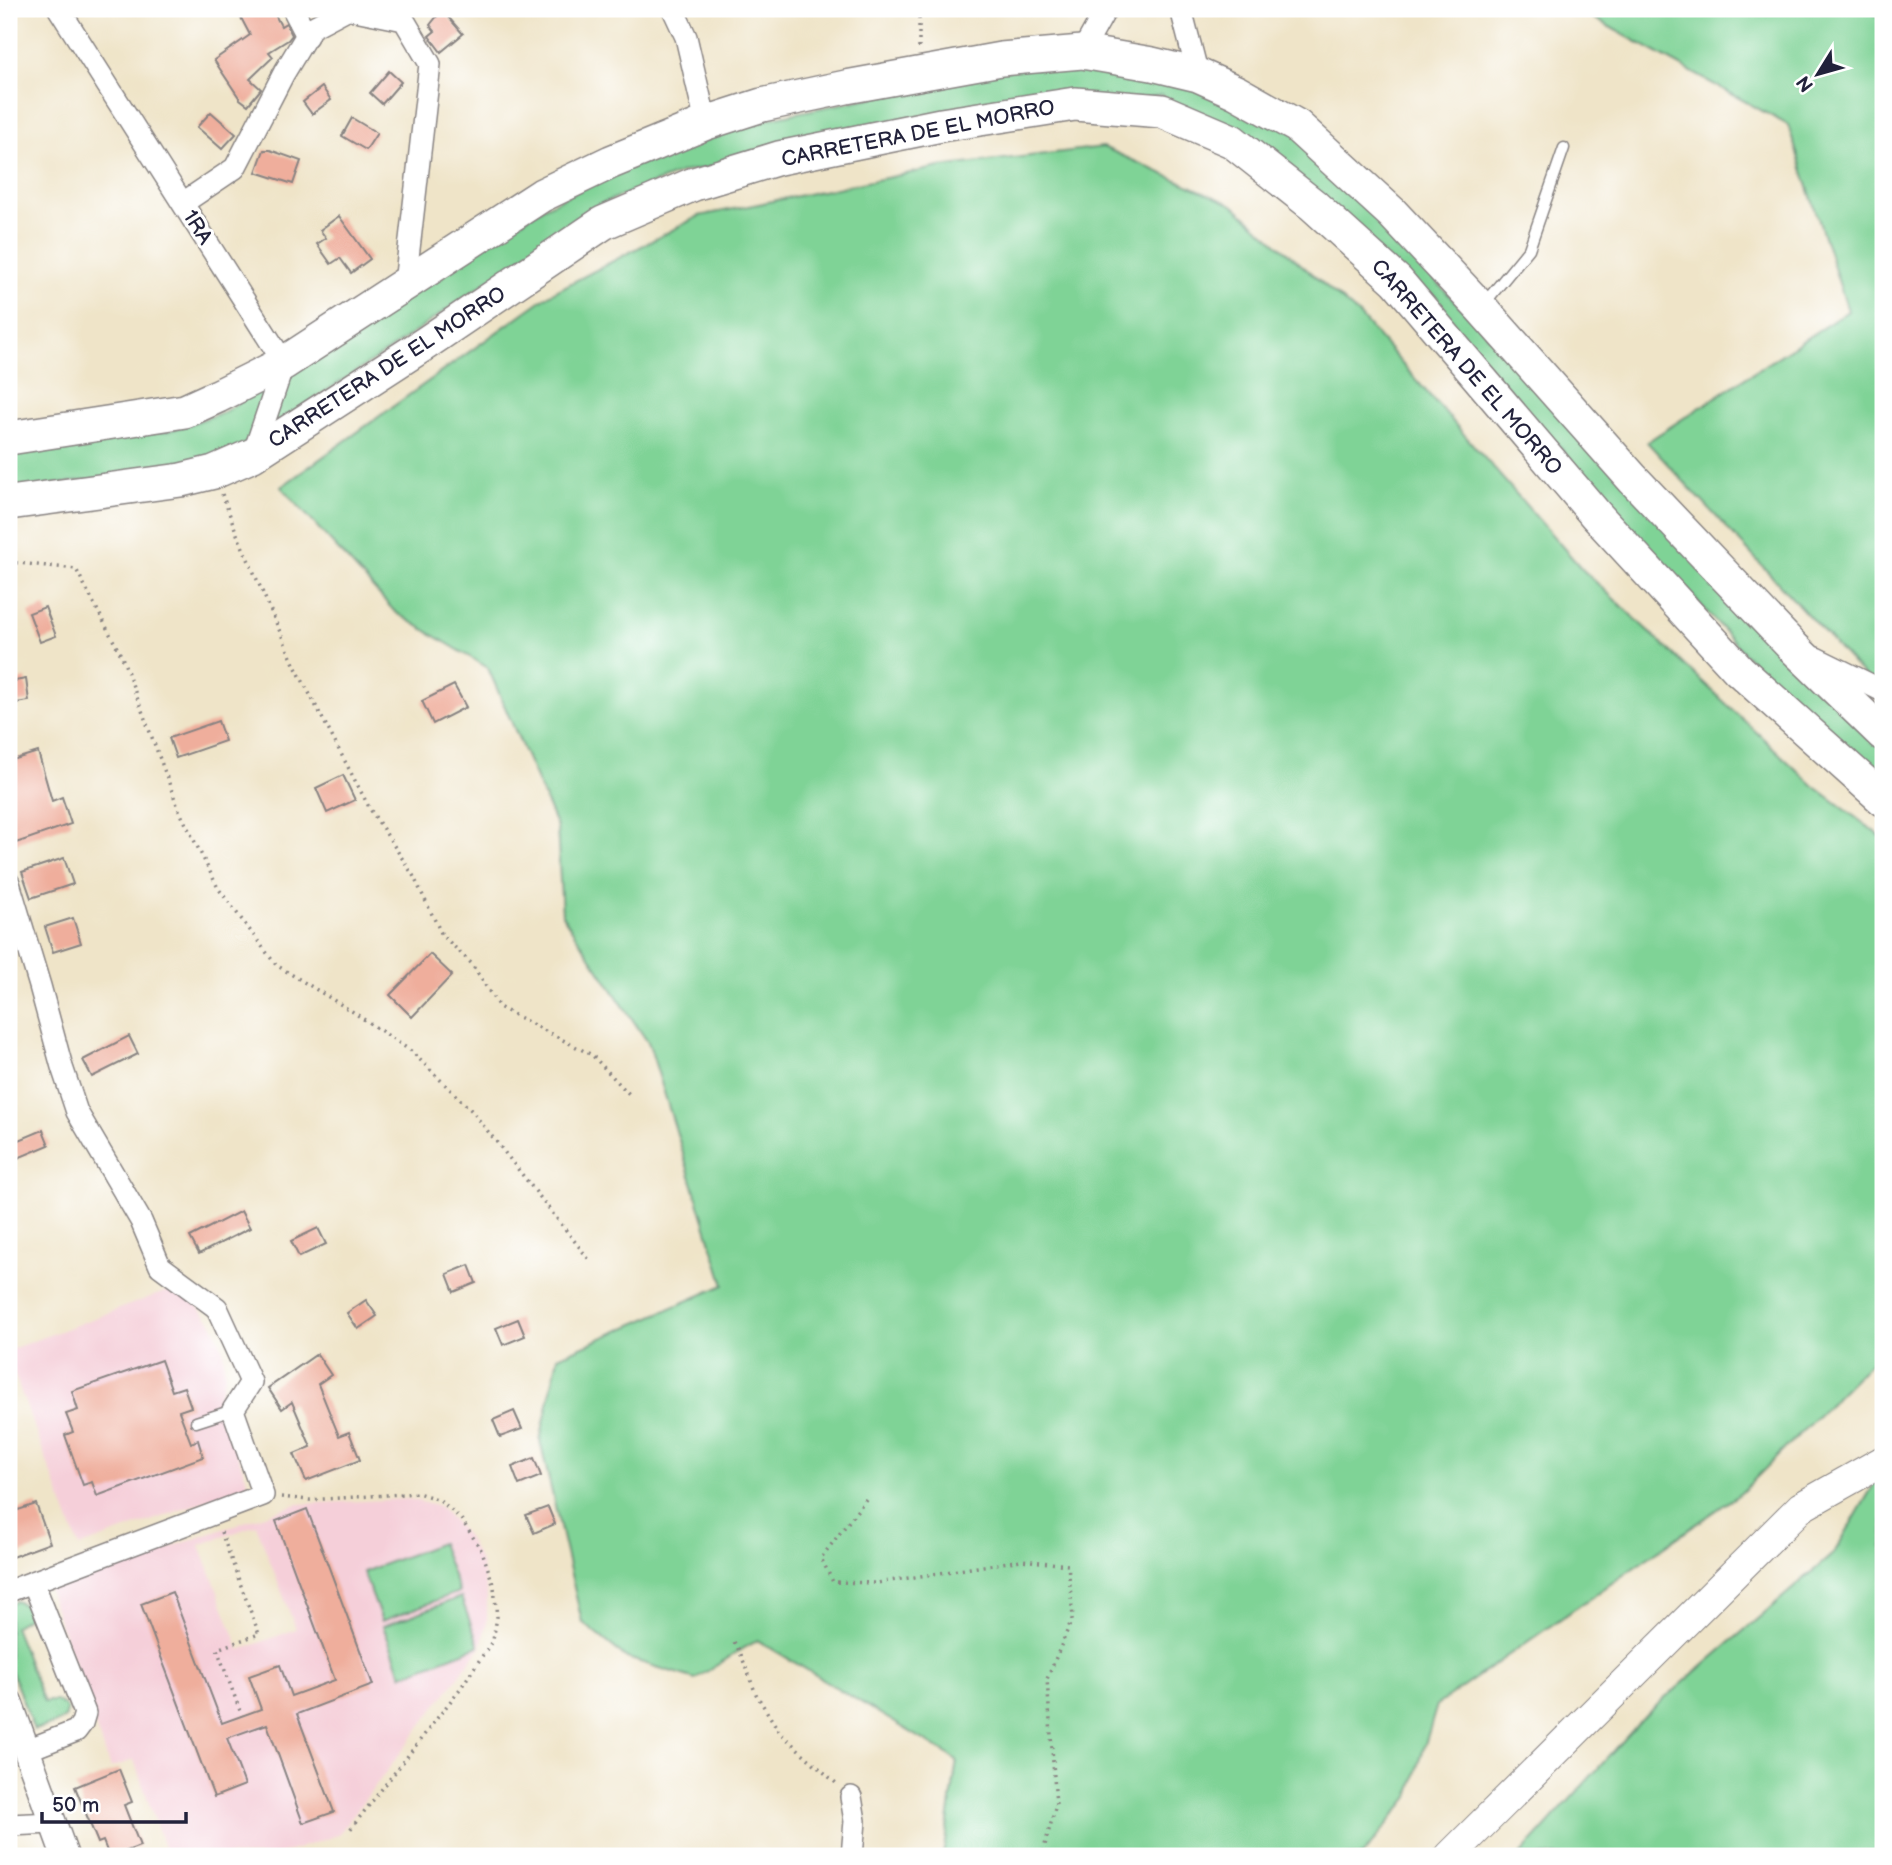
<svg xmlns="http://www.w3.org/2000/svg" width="1892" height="1865" font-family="'Balsamiq Sans',sans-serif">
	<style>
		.built { fill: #f5cfd9; fill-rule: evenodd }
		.green { fill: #7fd396; stroke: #507a68; stroke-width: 2 }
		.building { fill: #efae9c }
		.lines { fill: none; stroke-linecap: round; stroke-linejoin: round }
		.service-casing { stroke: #888382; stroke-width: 13 }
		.minor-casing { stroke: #888382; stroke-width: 24 }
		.tertiary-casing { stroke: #888382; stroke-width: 29 }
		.secondary-casing { stroke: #888382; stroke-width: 32 }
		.primary-casing { stroke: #888382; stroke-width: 36 }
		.path { stroke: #888382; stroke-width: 3.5; stroke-dasharray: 2 5; stroke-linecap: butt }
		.service { stroke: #fff; stroke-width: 10 }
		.minor { stroke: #fff; stroke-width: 21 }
		.tertiary { stroke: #fff; stroke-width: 26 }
		.secondary { stroke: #fff; stroke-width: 30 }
		.primary { stroke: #fff; stroke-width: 33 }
		.labels { text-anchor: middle; stroke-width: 6; stroke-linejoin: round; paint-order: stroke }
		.street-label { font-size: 21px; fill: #22223b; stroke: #fff }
	</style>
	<rect width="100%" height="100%" fill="#fff"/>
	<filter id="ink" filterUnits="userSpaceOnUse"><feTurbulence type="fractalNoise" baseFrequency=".0143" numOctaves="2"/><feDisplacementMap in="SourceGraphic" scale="14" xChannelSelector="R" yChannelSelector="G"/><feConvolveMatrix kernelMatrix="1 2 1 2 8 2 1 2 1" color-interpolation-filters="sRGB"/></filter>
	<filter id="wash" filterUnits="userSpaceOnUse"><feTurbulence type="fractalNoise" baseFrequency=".00686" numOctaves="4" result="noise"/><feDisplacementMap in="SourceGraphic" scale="28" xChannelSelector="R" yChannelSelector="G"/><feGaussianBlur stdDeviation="1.57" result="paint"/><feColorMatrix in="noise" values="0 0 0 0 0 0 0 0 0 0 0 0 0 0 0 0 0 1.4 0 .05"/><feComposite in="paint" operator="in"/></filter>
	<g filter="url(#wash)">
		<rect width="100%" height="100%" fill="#efe4c8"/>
		<!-- built -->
		<g class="built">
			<path d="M175 1288 193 1300 212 1323 223 1349 225 1377 217 1401 249 1485 79 1547 9 1360V1350Z"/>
			<path d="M409 1499 440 1507 466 1535 481 1563 487 1594V1621L481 1647 338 1835 275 1856H167L134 1760 110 1768 48 1589 297 1504ZM256 1525 296 1629 240 1650 200 1545Z"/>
		</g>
		<!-- green -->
		<g class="green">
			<path d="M1577 9H1867L1883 20V696L1647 442 1848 311 1788 125Z"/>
			<path d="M1081 65 1194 86 1293 132 1883 748V777L1761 672 1616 511 1413 281 1162 95 683 172 595 206 382 355 235 450 175 468 9 491V450L169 431 224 412 544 207 614 173 757 121 1011 69Z"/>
			<path d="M1103 147 1233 205 1360 316 1582 569 1814 786 1883 838V1350L1741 1493 1437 1705 1409 1797 1362 1856H943L957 1760 757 1640 695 1679 627 1658 582 1622 540 1441 558 1357 724 1285 649 1044 562 915 557 827 488 668 395 612 281 487 550 294 699 216 940 167Z"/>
			<path d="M1883 1469V1856H1519L1648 1713 1834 1553Z"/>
			<path d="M441 1543 459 1592 382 1621 363 1572Z"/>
			<path d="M461 1597 479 1646 402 1675 383 1626Z"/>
			<path d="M16 1601C26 1605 28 1608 28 1618L14 1627 44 1702C54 1700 60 1700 67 1709L65 1718 56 1723 34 1730 9 1665V1605Z"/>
		</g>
		<g id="blocks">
			<!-- building -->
			<g class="building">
				<path d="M250 9H272L281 26 286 23 292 35 288 40 269 52 273 57 250 79 261 89 248 105 240 99 214 60 250 35 239 14Z"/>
				<path d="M442 10 463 34 441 52 429 36 435 31 430 25Z"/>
				<path d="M389 71 401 82 382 104 370 93Z"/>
				<path d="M322 87 331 100 312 114 303 102Z"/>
				<path d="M211 112 236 134 222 149 197 127Z"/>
				<path d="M352 118 377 133 366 150 342 136Z"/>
				<path d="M264 150H270L301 161 293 184 256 172Z"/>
				<path d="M339 216 370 259 351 273 340 258 331 264 317 244 326 238 320 230Z"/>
				<path d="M45 607 56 636 40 642 29 613Z"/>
				<path d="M26 679 29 701 9 704V682Z"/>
				<path d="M454 685 466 707 433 724 422 701Z"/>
				<path d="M218 721 225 741 176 758 169 738Z"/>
				<path d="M38 752 52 801 62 797 71 824 16 843 9 823V761Z"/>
				<path d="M343 775 355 800 327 813 316 788Z"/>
				<path d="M64 858 73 884 31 898 22 872Z"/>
				<path d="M73 918 81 943 53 952 45 927Z"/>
				<path d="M430 954 452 975 412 1017 390 995Z"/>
				<path d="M129 1036 138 1054 92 1077 83 1060Z"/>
				<path d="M43 1130 49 1145 18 1158 12 1143Z"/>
				<path d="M241 1211 250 1228 199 1254 190 1237Z"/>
				<path d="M318 1228 326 1244 299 1257 291 1241Z"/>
				<path d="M469 1265 476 1283 454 1292 447 1274Z"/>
				<path d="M366 1300 377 1316 358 1329 347 1313Z"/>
				<path d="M518 1319 525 1336 503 1345 496 1328Z"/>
				<path d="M317 1354 331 1375 318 1384 339 1436 349 1432 360 1460 306 1481 294 1454 311 1447 292 1402 282 1409 268 1388Z"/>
				<path d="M161 1360 172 1391 184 1387 191 1407 179 1411 191 1443 198 1440 203 1457 97 1496 92 1482 83 1485 65 1435 73 1432 66 1414 78 1410 72 1391Z"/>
				<path d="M514 1411 522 1429 500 1437 493 1420Z"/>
				<path d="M534 1458 541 1476 519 1485 512 1467Z"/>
				<path d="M36 1504 50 1543 9 1558V1513Z"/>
				<path d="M548 1507 555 1524 534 1533 526 1515Z"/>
				<path d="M307 1509 373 1685 297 1714 334 1812 303 1823 267 1724 227 1738 245 1785 214 1797 141 1604 172 1592 222 1723 261 1709 249 1676 280 1665 291 1696 335 1680 276 1521Z"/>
				<path d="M119 1769 132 1802 124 1805 140 1846 114 1856H109L103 1841 98 1843 75 1787Z"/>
			</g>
		</g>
	</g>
	<g filter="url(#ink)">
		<use href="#blocks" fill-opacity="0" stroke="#888382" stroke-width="2"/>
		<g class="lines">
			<defs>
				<g id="service">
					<path d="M1483 305 1529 249 1564 148"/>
					<path d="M196 1422 233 1410"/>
				</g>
				<g id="minor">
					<path d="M59 9 284 363 253 455"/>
					<path d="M293 9 307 36"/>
					<path d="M350 9 404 20 430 64 405 284"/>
					<path d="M673 9 686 37 706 123"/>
					<path d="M1181 9 1198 75"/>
					<path d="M1082 52 1106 9"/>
					<path d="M183 203 235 168 284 73 311 28 347 9"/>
					<path d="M1816 658 1883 691"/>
					<path d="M9 883 40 986 62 1067 77 1112 141 1221 160 1266 217 1308 251 1382 233 1410 263 1495 9 1591"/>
					<path d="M27 1750 76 1731 82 1723 85 1713 33 1582"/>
					<path d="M851 1797 855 1821 852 1856"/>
					<path d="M9 1825 53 1823"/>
				</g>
				<path id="tertiary" d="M9 1702 65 1856"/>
				<path id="secondary" d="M1450 1856 1801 1507 1883 1461"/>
				<g id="primary">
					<path d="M9 438 185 411 218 396 284 363 542 195 611 162 706 123 762 105 846 87 1001 59 1082 52 1152 64 1198 75 1236 92 1297 126 1392 213 1481 308 1633 479 1793 647 1883 734"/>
					<path d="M9 503 181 480 214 472 253 455 426 343 603 223 694 184 779 158 941 125 1075 104 1162 111 1232 141 1313 205 1397 281 1596 515 1739 670 1883 799"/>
				</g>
			</defs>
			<!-- service casing -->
			<use href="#service" class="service-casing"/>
			<!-- minor casing -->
			<use href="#minor" class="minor-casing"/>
			<!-- tertiary casing -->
			<use href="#tertiary" class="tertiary-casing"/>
			<!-- secondary casing -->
			<use href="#secondary" class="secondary-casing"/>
			<!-- primary casing -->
			<use href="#primary" class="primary-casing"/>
			<!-- path -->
			<g class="path">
				<path d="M919 48V9"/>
				<path d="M222 494 237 534 295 666 370 809 413 875 442 935 471 963 499 1007 592 1055 629 1094"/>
				<path d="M9 562 76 569 122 657 179 810 218 888 276 965 353 1012 411 1051 472 1111 591 1262"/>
				<path d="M281 1497 309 1500 418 1493 440 1500 461 1519 482 1551 494 1587 497 1617 493 1640 460 1689 349 1831"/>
				<path d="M866 1499 821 1558 833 1582 877 1583 1021 1560 1068 1565 1073 1617 1047 1679 1056 1805 1042 1856"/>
				<path d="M221 1532 259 1634 217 1649 242 1716"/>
				<path d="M734 1642 740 1652 756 1694 780 1733 837 1784"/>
			</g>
			<!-- service -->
			<use href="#service" class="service"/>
			<!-- minor -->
			<use href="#minor" class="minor"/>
			<!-- tertiary -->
			<use href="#tertiary" class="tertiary"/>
			<!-- secondary -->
			<use href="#secondary" class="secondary"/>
			<!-- primary -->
			<use href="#primary" class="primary"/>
		</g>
	</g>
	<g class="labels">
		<!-- street labels -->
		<g class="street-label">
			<text transform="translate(918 133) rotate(-11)" y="7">CARRETERA DE EL MORRO</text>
			<text transform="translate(198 227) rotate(58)" y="7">1RA</text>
			<text transform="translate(387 367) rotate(-33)" y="7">CARRETERA DE EL MORRO</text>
			<text transform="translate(1467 367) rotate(49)" y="7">CARRETERA DE EL MORRO</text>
		</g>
	</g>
	<!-- margin -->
	<rect width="1892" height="1865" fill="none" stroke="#fff" stroke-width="35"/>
	<!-- north arrow -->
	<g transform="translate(1818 74) rotate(233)" stroke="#ffffff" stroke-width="5" paint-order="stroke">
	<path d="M0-5L12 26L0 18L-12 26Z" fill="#22223b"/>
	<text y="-10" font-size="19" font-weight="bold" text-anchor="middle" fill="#22223b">N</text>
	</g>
	<!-- scale -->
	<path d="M42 1812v10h144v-10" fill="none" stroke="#22223b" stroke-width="3.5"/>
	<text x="52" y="1812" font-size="21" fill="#22223b" stroke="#ffffff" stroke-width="5" paint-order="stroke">50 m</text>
</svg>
